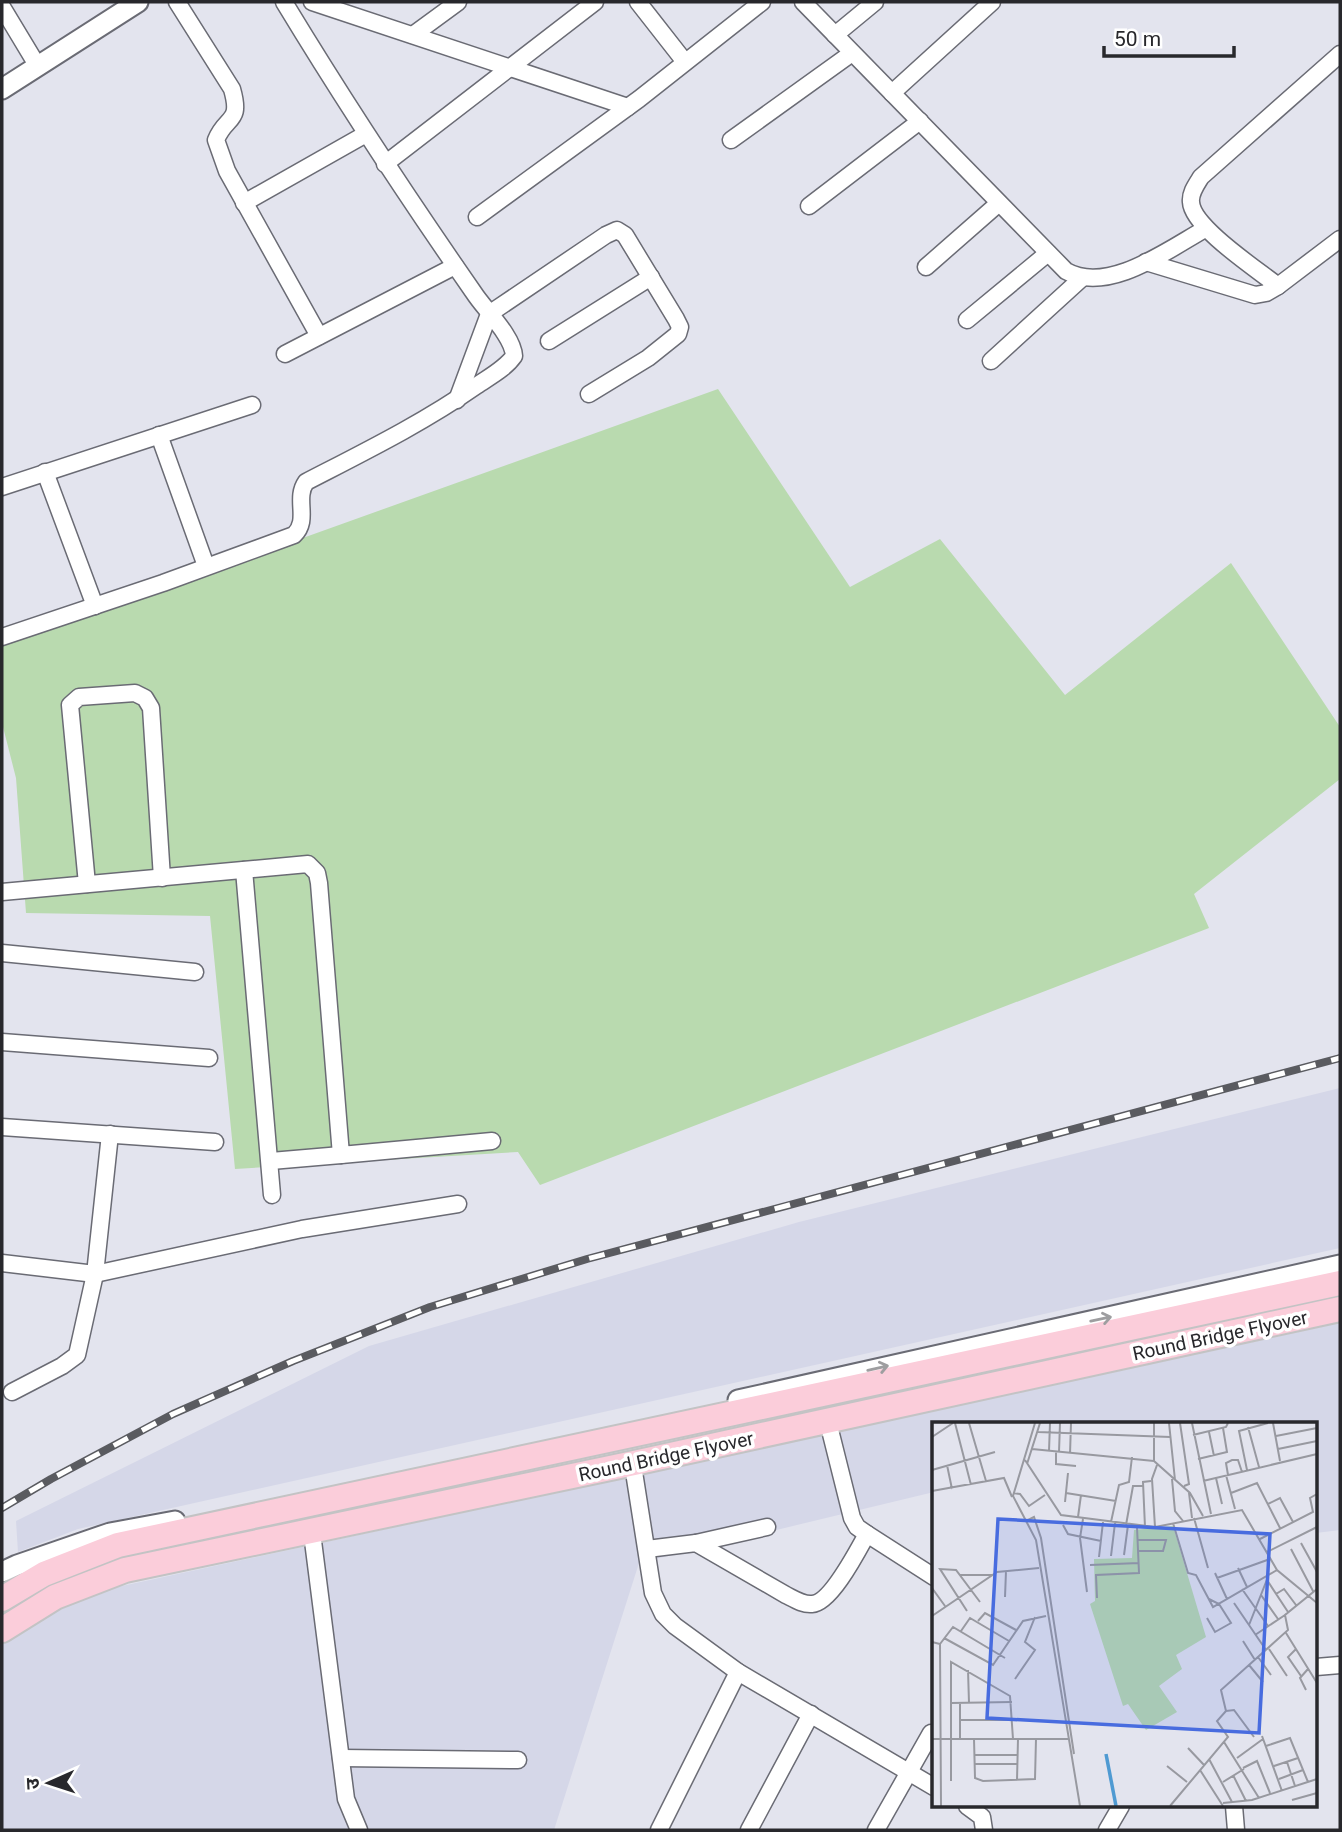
<svg xmlns="http://www.w3.org/2000/svg" width="1342" height="1832" font-family="Roboto,'Noto Sans Devanagari',sans-serif">
	<style>
		.built { fill: #d5d7e8 }
		.green { fill: #b9daaf }
		.lines { fill: none; stroke-linecap: round; stroke-linejoin: round }
		.minor-casing { stroke: #6a6b74; stroke-width: 19 }
		.tertiary-casing { stroke: #6a6b74; stroke-width: 23 }
		.primary-casing { stroke: #c3c3c4; stroke-width: 28 }
		.minor { stroke: #fff; stroke-width: 16 }
		.tertiary { stroke: #fff; stroke-width: 19 }
		.primary { stroke: #fbcdda; stroke-width: 24 }
		.rail-casing { stroke: #5a5b60; stroke-width: 8 }
		.rail { stroke: #fff; stroke-width: 5; stroke-dasharray: 16; stroke-linecap: butt }
		.oneway { stroke: #9e9ea0 }
		.labels { text-anchor: middle; stroke-width: 7; stroke-linejoin: round; paint-order: stroke }
		.street-label { font-size: 19px; fill: #28282c; stroke: #fff }
		.inset-river { fill: none; stroke: #4f9ad2; stroke-width: 3.5 }
		.inset-road { fill: none; stroke: #9899a0; stroke-width: 2 }
		.view { fill: #486cdf; fill-opacity: 0.15; stroke: #486cdf; stroke-width: 3.5 }
		.inset-edge { fill: none; stroke: #28282c; stroke-width: 3.5 }
	</style>
	<rect width="100%" height="100%" fill="#e3e4ee"/>
	<!-- built -->
	<g class="built">
		<path d="M1340 1088V1248L78 1529 18 1552 16 1521 369 1346 799 1222Z"/>
		<path d="M1340 1323V1530L1316 1533V1424H934V1492L639 1563 554 1830H2V1633L48 1602Z"/>
	</g>
	<!-- green -->
	<path class="green" d="M718 389 850 587 940 539 1065 695 1231 563 1340 727V779L1194 894 1209 928 540 1185 518 1152 235 1169 210 916 26 913 16 778 2 723V646Z"/>
	<g class="lines">
		<defs>
			<g id="minor">
				<path d="M177 2 232 89C242 124 226 115 216 140L227 171 319 336"/>
				<path d="M312 2 628 107"/>
				<path d="M638 2 685 62"/>
				<path d="M803 2 1066 271C1108 295 1169 249 1205 229"/>
				<path d="M2 7 37 65"/>
				<path d="M413 35 458 2"/>
				<path d="M835 35 875 2"/>
				<path d="M1340 54 1201 177C1196 185 1190 193 1191 202 1192 227 1258 270 1278 286L1340 239"/>
				<path d="M892 93 992 2"/>
				<path d="M731 140 852 53"/>
				<path d="M385 164 595 2"/>
				<path d="M244 203 366 134"/>
				<path d="M809 206 920 121"/>
				<path d="M477 217 639 99 762 2"/>
				<path d="M1146 262 1255 295 1266 293 1278 286"/>
				<path d="M926 267 999 203"/>
				<path d="M967 320 1048 253"/>
				<path d="M549 341 651 277"/>
				<path d="M285 354 455 266"/>
				<path d="M991 361 1082 278"/>
				<path d="M457 400 489 314 606 235 617 230 625 235 676 319 680 327 678 334 648 358 589 394"/>
				<path d="M159 435 206 566"/>
				<path d="M45 472 95 606"/>
				<path d="M2 487 252 405"/>
				<path d="M2 637 163 583 294 535C310 520 294 499 306 482 364 452 423 423 476 386 489 377 505 369 514 356 513 336 485 310 474 293 408 198 344 101 284 2"/>
				<path d="M244 870 272 1195"/>
				<path d="M87 884 70 705 79 697 135 693 145 698 151 708 162 878"/>
				<path d="M2 892 308 864 317 873 319 883 341 1155 492 1141"/>
				<path d="M2 953 195 972"/>
				<path d="M2 1042 209 1058"/>
				<path d="M2 1127 215 1142"/>
				<path d="M271 1161 341 1155"/>
				<path d="M2 1263 95 1274 302 1229 458 1204"/>
				<path d="M12 1392 62 1366 77 1355 95 1274 110 1134"/>
				<path d="M830 1430 852 1518 857 1527 867 1534"/>
				<path d="M634 1472 653 1593 663 1614 675 1626 738 1672 934 1787"/>
				<path d="M313 1541 346 1799 359 1830"/>
				<path d="M696 1543 767 1527"/>
				<path d="M647 1549 696 1543 786 1595C794 1599 803 1605 812 1604 831 1603 858 1550 867 1534L934 1577"/>
				<path d="M1316 1667 1340 1665"/>
				<path d="M341 1758 518 1760"/>
				<path d="M967 1806 982 1817 984 1830"/>
				<path d="M1234 1806 1236 1830"/>
				<path d="M659 1830 738 1672"/>
				<path d="M749 1830 811 1714"/>
				<path d="M876 1830 931 1733"/>
				<path d="M1107 1830 1121 1806"/>
			</g>
			<g id="tertiary">
				<path d="M2 89 138 2"/>
				<path d="M738 1400 1340 1265"/>
				<path d="M2 1572 17 1565 110 1533 175 1521"/>
			</g>
			<g id="primary">
				<path d="M2 1599 44 1574 118 1545 1340 1283"/>
				<path d="M2 1630 55 1597 125 1570 634 1463 1340 1309"/>
			</g>
		</defs>
		<!-- minor casing -->
		<use href="#minor" class="minor-casing"/>
		<!-- tertiary casing -->
		<use href="#tertiary" class="tertiary-casing"/>
		<!-- primary casing -->
		<use href="#primary" class="primary-casing"/>
		<!-- minor -->
		<use href="#minor" class="minor"/>
		<!-- tertiary -->
		<use href="#tertiary" class="tertiary"/>
		<!-- primary -->
		<use href="#primary" class="primary"/>
		<defs>
			<path id="rail" d="M2 1508 51 1479 173 1414 293 1361 430 1307 587 1259 1340 1058"/>
		</defs>
		<!-- rail casing -->
		<use href="#rail" class="rail-casing"/>
		<!-- rail -->
		<use href="#rail" class="rail"/>
	</g>
	<!-- one-way arrows -->
	<defs><path id="oneway-shaft" d="M-6 0H5M1.5-3L5.5 0L1.5 3" fill="none" stroke-width="1.6" stroke-linecap="round" stroke-linejoin="round" transform="scale(1.75)"/></defs>
	<g class="oneway">
		<use href="#oneway-shaft" transform="translate(1101 1319) rotate(-12)"/>
		<use href="#oneway-shaft" transform="translate(878 1368) rotate(-13)"/>
	</g>
	<g class="labels">
		<!-- street labels -->
		<g class="street-label">
			<text transform="translate(1220 1335) rotate(-12)" y="7">Round Bridge Flyover</text>
			<text transform="translate(666 1456) rotate(-12)" y="7">Round Bridge Flyover</text>
		</g>
	</g>
	<!-- overview -->
	<g transform="translate(932 1422)">
		<rect width="385" height="385" fill="#e3e4ee"/>
		<path d="M241 104 274 215 244 233 250 247 227 264 245 290 214 308 196 282 191 284 158 182 163 179 162 137 200 136 202 108Z" fill="#b9daaf"/>
		<path class="inset-river" d="M174 332 184 384"/>
		<path class="inset-road" d="M23 1 39 63M37 1 54 59M103 1 81 74 104 118 148 384M222 1V39L258 71 271 94M237 1 243 58M248 1 257 62 252 64M260 1 279 92M341 1 348 39M316 5 327 45M106 10 238 15M277 10 282 34M261 13 294 5 296 1M344 14 385 6M0 15 21 1M100 27 222 39M346 27 385 19M117 29 118 1M124 30V42L144 44M127 30 128 1M138 32 139 1M266 37 295 30 291 6M93 38 129 93 223 105 310 88 345 148 385 181M95 42 108 1M15 43 20 67M0 48 63 30M315 48 307 9 336 1M294 53 303 87M296 53 294 41 300 38H306L310 50M284 56 290 82M240 57 243 89 251 99M271 59 385 32M0 69 72 56 80 75M81 71 88 72 97 84 113 73M134 71 184 79M257 71 260 96M299 71 325 61 348 106M133 80 136 51M336 82 348 76 361 100M146 95 149 73M262 96 276 146M151 97 148 116 155 170M94 99 102 95 109 116 142 332M179 100 187 63 197 60 200 35M241 101 256 151 264 153 281 185 345 148M131 103 136 112 169 119M194 103 201 64H211M213 105 211 60 219 59M223 105 220 57 225 43M328 117 381 90 378 76 385 72M206 118H234L231 129H206M369 121 385 150M359 127 381 169M335 130 385 105M192 133 196 103M179 134 183 101M167 135 171 100M158 143 207 141M306 146 315 165M283 151 295 177M28 153H60M285 156 338 137M335 158 356 190M0 166 13 184M310 167 336 204M344 172 352 167 364 183M329 173 346 197M73 175 74 149M165 176 164 153 207 151 205 105M302 181 334 228M35 189 8 147 24 148 48 180M0 194 65 150 107 146M275 196 283 210 299 201 287 182 277 177M46 199 53 191 84 208M317 203 336 155M29 209 38 196 77 219M354 211 385 261M323 213 353 193M12 216 61 243 91 199 114 194M311 219 323 238M0 220 8 222 9 384M8 222 21 205 73 236M337 227 355 254M364 227 356 235 369 254M326 235 339 253M317 243 331 260M36 248 37 281M83 257 103 228 93 220 103 195M374 268 368 256 376 247M0 272V296M19 281 80 280M28 281V317M294 289 289 268 356 208 353 193 385 167M294 289 302 288 322 315M28 298H80M330 314 350 369M0 317H136M42 317 43 356 51 359 103 357 104 317M292 320 327 376M334 324 358 316 376 360M256 326 272 343M43 333H86M305 336 331 317M277 337 300 380M355 340 363 364M43 342H86M235 344 255 360M342 344 366 336M311 346 325 339 338 371M268 348 291 384M301 353 314 379M347 357 371 348M85 358 86 317M19 359V240L78 274 81 317M291 360 312 347M360 378 385 371M291 381 320 378 385 357M238 384 296 315 285 299 294 289"/>
		<path class="view" d="M66 97 338 112 327 311 55 296Z"/>
		<rect width="385" height="385" class="inset-edge"/>
	</g>
	<!-- border -->
	<rect width="1342" height="1832" fill="none" stroke="#28282c" stroke-width="7"/>
	<!-- north arrow -->
	<g transform="translate(49 1783) rotate(267)" stroke="#ffffff" stroke-width="5" paint-order="stroke">
	<path d="M0-5L12 26L0 18L-12 26Z" fill="#28282c"/>
	<text y="-10" font-size="19" font-weight="bold" text-anchor="middle" fill="#28282c">उ</text>
	</g>
	<!-- scale -->
	<path d="M1104 46v10h130v-10" fill="none" stroke="#28282c" stroke-width="3.5"/>
	<text x="1114" y="46" font-size="21" fill="#28282c" stroke="#ffffff" stroke-width="5" paint-order="stroke">50 m</text>
</svg>
